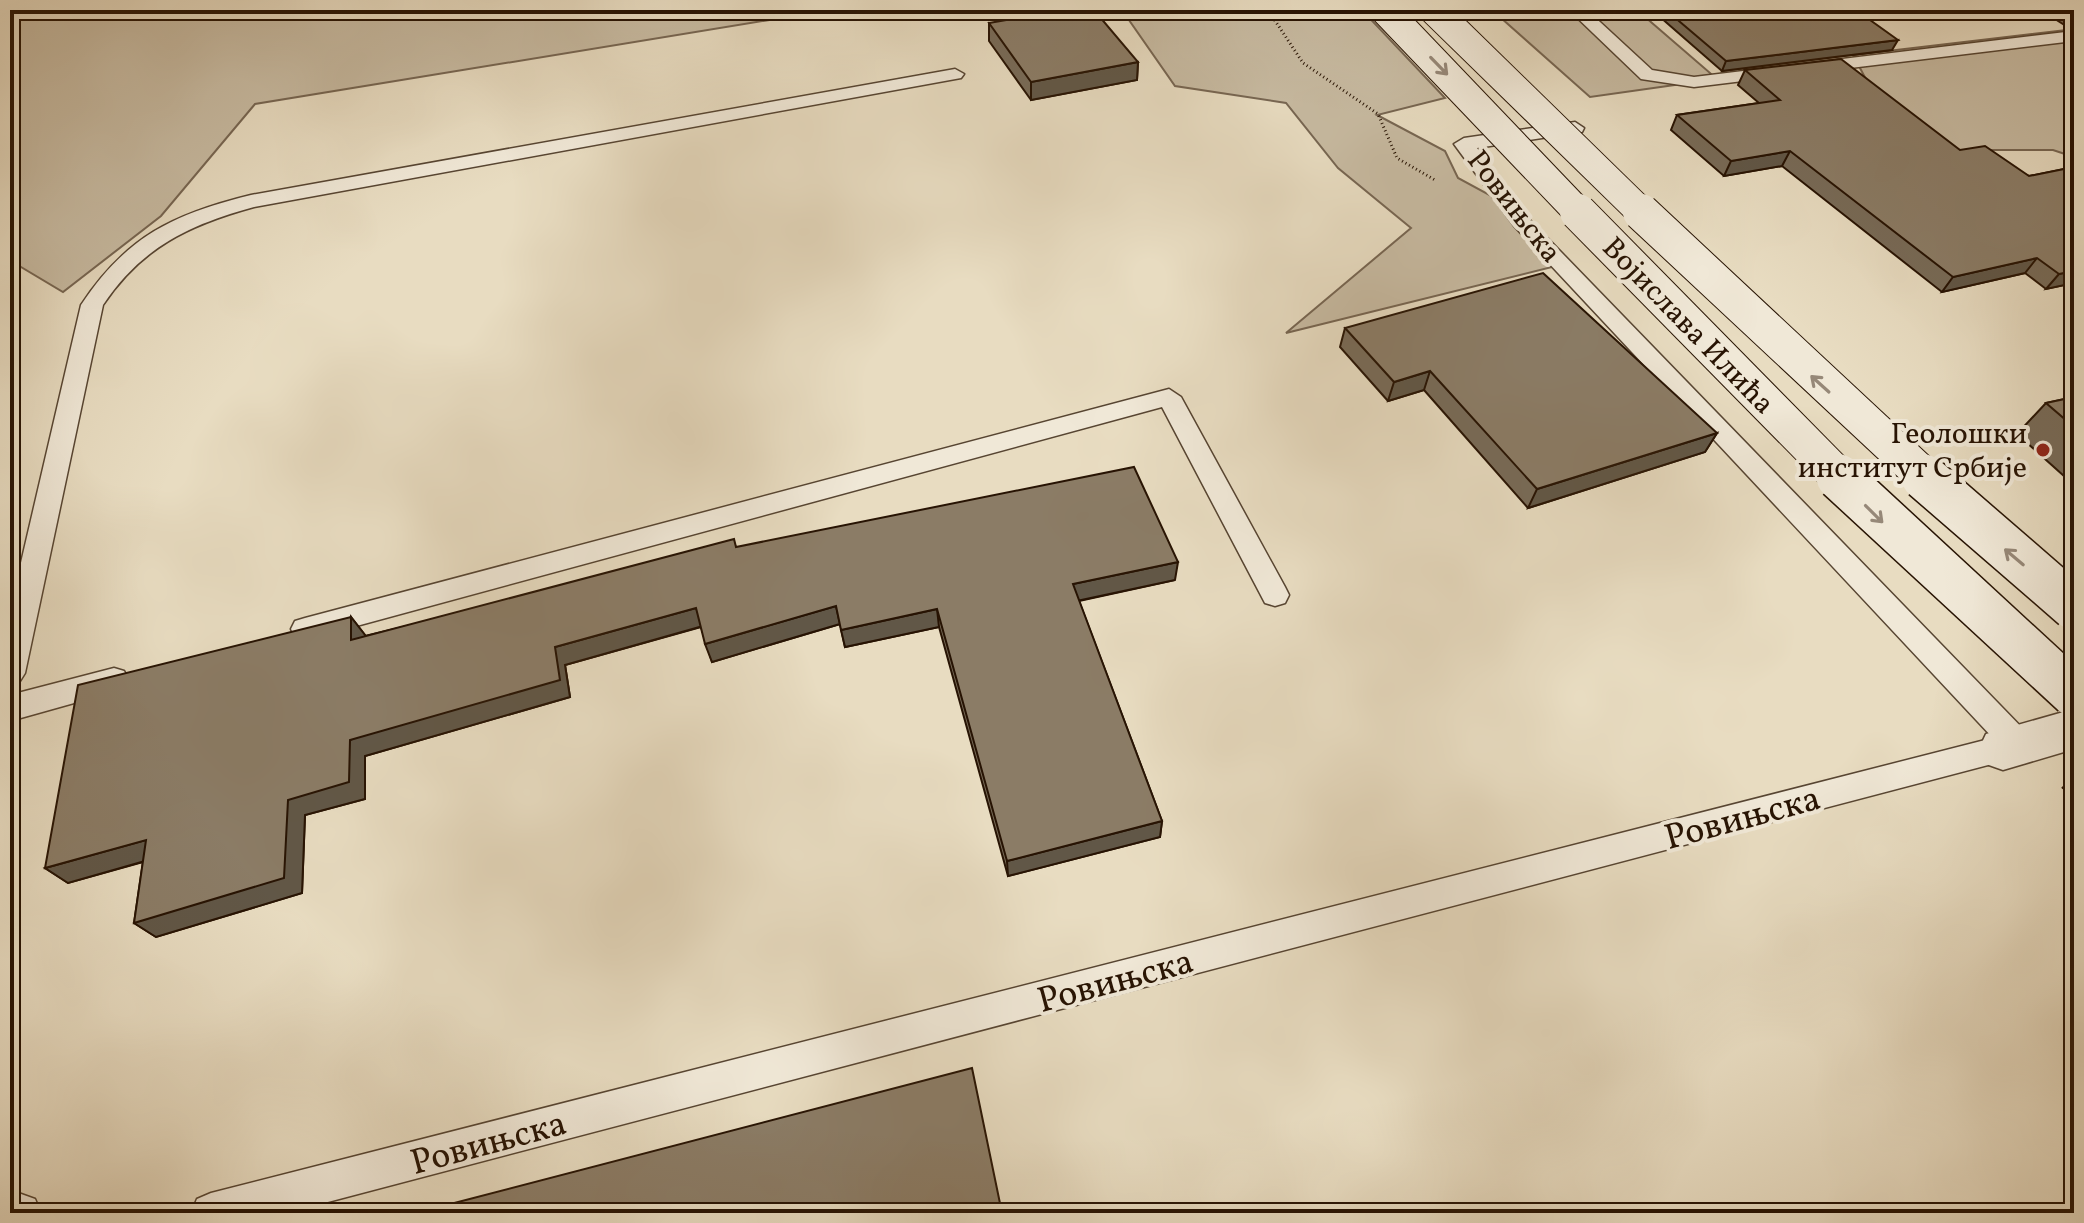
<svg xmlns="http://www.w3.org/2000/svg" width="2084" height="1223" font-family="Vollkorn,serif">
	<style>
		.green { fill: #c7baa1; stroke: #776652; stroke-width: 2 }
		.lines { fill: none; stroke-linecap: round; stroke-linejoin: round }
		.lane-casing { stroke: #574532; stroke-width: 3 }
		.street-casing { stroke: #574532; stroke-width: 3 }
		.path-far1 { stroke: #271303; stroke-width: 3; stroke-dasharray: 1 3; stroke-linecap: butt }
		.path { stroke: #271303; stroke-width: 5; stroke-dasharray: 2 4; stroke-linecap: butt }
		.lane { fill: #f0e8d7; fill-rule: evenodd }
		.street { fill: #f0e8d7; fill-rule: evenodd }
		.secondary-bridge-far2-casing { stroke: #271303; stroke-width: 31; stroke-linecap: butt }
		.secondary-bridge-far1-casing { stroke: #271303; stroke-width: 38; stroke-linecap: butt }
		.secondary-bridge-casing { stroke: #271303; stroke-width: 48; stroke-linecap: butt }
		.secondary-bridge-far2 { stroke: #f0e8d7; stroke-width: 29 }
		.secondary-bridge-far1 { stroke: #f0e8d7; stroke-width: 36 }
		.secondary-bridge { stroke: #f0e8d7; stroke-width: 45 }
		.wall { fill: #786b58; stroke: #271303; stroke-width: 2 }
		.shaded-wall { fill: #615747; stroke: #271303; stroke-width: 2 }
		.building { fill: #8b7c66; stroke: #271303; stroke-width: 2 }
		.oneway { stroke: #968878 }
		.poi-dot { fill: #8f2418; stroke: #f0e8d7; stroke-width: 3 }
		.labels { text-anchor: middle; stroke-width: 8; stroke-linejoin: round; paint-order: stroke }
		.street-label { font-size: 30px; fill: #271303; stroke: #f0e8d7 }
		.poi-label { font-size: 30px; fill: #271303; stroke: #f0e8d7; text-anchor: end }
		.near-street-label { font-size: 36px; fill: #271303; stroke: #f0e8d7 }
	</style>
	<rect width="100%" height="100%" fill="#e8dcc1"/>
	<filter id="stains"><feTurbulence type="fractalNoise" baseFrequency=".0025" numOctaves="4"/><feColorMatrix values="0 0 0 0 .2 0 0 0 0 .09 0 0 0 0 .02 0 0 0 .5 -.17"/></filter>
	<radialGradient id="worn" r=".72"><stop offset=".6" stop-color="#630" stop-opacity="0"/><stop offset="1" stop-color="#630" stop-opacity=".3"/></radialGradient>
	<!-- green -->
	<g class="green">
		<path d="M10 10H813L812 13 255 104 161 216 63 292 11 261 17 193 10 194Z"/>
		<path d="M1122 10H1362L1445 98 1377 115 1445 151 1458 178 1497 199 1564 264 1286 333 1411 228 1338 168 1286 103 1175 86Z"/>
		<path d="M1492 10H1637L1717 79 1590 97Z"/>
		<path d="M2074 29V157L2053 150H1932L1890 124 1853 55Z"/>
	</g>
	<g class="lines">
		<defs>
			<g id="lane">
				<path d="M1569 10H1587L1652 70 1694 77 2074 31V41L1694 87 1641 79Z"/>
				<path d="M955 69 964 74 961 78 254 207C188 225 141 248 103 305L25 673 20 681 10 685V610L81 305C126 237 173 214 251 195Z"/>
				<path d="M1575 122 1584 128 1582 132 1477 148 1529 219 2030 736 2034 745 2030 754 286 1213H191L197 1199 211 1193 1993 738 1515 227 1454 144 1464 138Z"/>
				<path d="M1169 389 1181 397 1285 587 1289 595 1285 603 1275 606 1265 603 1162 407 305 640 295 637 291 629 295 621 305 618Z"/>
				<path d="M114 668 124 671 129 680 124 689 10 721V695Z"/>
				<path d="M10 1190 35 1199 41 1213H10Z"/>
			</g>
			<path id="street" d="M2074 709V749L2003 770 1986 764 1979 749 1986 734Z"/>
		</defs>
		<!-- lane casing -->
		<use href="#lane" class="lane-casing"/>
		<!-- street casing -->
		<use href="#street" class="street-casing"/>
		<!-- path-far1 -->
		<path class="path-far1" d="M1268 10 1303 63 1378 114 1397 158 1435 180"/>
		<!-- path -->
		<path class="path" d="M2063 786 2074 797"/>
		<!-- lane -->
		<use href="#lane" class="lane"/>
		<!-- street -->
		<use href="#street" class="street"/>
		<defs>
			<g id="secondary-bridge-far2">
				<path d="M1385 10 1580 214"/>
				<path d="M1434 10 1643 214"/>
			</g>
			<g id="secondary-bridge-far1">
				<path d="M1578 212 1841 479"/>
				<path d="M1641 212 1927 479"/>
			</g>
			<g id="secondary-bridge">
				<path d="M1839 477 2074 694"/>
				<path d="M1924 477 2074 607"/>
			</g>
		</defs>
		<!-- secondary-bridge-far2 casing -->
		<use href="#secondary-bridge-far2" class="secondary-bridge-far2-casing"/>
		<!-- secondary-bridge-far1 casing -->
		<use href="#secondary-bridge-far1" class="secondary-bridge-far1-casing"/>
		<!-- secondary-bridge casing -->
		<use href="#secondary-bridge" class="secondary-bridge-casing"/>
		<!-- secondary-bridge-far2 -->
		<use href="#secondary-bridge-far2" class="secondary-bridge-far2"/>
		<!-- secondary-bridge-far1 -->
		<use href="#secondary-bridge-far1" class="secondary-bridge-far1"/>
		<!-- secondary-bridge -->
		<use href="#secondary-bridge" class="secondary-bridge"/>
	</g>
	<!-- wall -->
	<g class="wall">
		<path d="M1652 10H1856L1892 50 1722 71Z"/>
		<path d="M2041 10H2074V25L2066 26Z"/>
		<path d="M989 23 1138 62 1137 80 1031 100 989 41Z"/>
		<path d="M1745 70 2029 176 2074 167V283L2046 289 2025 273 1942 292 1782 166 1724 176 1671 130 1677 115 1759 103 1738 85Z"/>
		<path d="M1345 328 1717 433 1705 452 1528 508 1424 390 1388 401 1340 347Z"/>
		<path d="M2074 397V485L2017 434 2046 403Z"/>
		<path d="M737 547 1175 580 1079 601 1162 821 1160 837 1008 876 939 627 845 647 840 624 712 662 701 627 565 665 570 697 365 756V799L305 815 302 893 156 937 134 923 143 862 68 883 45 868 351 617 365 635V636Z"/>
	</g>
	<!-- shaded-wall -->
	<g class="shaded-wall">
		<path d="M2072 16H2074V25L2066 26Z"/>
		<path d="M1898 40 1892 50 1722 71 1726 61Z"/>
		<path d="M1138 62 1137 80 1031 100V82Z"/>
		<path d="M1790 151 1782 166 1724 176 1731 161Z"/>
		<path d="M2037 258 2025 273 1942 292 1953 277Z"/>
		<path d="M2074 271V283L2046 289 2059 274Z"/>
		<path d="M1430 371 1424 390 1388 401 1394 382Z"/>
		<path d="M1717 433 1705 452 1528 508 1537 489Z"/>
		<path d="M1178 562 1175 580 1072 602 1073 584Z"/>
		<path d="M836 606 840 624 712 662 705 644Z"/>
		<path d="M696 608 703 626 565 665 570 697 365 756V799L305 815 302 893 156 937 134 923 288 800 350 740 555 647Z"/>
		<path d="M937 609 939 627 845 647 841 630Z"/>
		<path d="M351 617 365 635V658L351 640Z"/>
		<path d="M1162 821 1160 837 1008 876 1007 861Z"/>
		<path d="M146 840 166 855 68 883 45 868Z"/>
	</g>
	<!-- building -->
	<g class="building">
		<path d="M1064 10H1094L1138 62 1031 82 989 23Z"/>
		<path d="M1666 10H1856L1898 40 1726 61Z"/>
		<path d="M2062 10H2074V16H2072Z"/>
		<path d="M1841 59 1960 150 1985 146 2029 176 2074 167V271L2059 274 2037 258 1953 277 1790 151 1731 161 1677 115 1780 100 1745 70Z"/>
		<path d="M1543 273 1717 433 1537 489 1430 371 1394 382 1345 328Z"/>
		<path d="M2074 397V427L2046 403Z"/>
		<path d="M1134 467 1178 562 1073 584 1162 821 1007 861 937 609 841 630 836 606 705 644 696 608 555 647 560 680 350 740 349 782 288 800 284 878 134 923 146 840 45 868 78 685 351 617V640L734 539 736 547Z"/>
		<path d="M972 1068 1002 1213H407L435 1208Z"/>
	</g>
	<!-- one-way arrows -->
	<defs><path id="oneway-shaft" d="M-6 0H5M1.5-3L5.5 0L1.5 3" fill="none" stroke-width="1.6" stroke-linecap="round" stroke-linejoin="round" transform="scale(2)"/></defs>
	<g class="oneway">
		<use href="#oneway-shaft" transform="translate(1439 66) rotate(46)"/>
		<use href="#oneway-shaft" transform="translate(1820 384) rotate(-138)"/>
		<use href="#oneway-shaft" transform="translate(1874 514) rotate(45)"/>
		<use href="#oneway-shaft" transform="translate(2014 557) rotate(-140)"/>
	</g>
	<!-- markers -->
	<circle class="poi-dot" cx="2043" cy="450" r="8"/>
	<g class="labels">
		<!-- street labels -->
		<g class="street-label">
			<text transform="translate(1515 206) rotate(52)" y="10">Ровињска</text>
			<text transform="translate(1689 325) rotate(46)" y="10">Војислава Илића</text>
		</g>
		<!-- poi labels -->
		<g class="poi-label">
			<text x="2027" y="443">Геолошки<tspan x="2027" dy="34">институт Србије</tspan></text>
		</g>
		<!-- near-street labels -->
		<g class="near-street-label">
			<text transform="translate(1742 816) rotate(-15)" y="13">Ровињска</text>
			<text transform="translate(1115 979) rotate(-15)" y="13">Ровињска</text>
			<text transform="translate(488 1141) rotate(-15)" y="13">Ровињска</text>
		</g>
	</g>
	<!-- margin -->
	<rect width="2084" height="1223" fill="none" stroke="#e8dcc1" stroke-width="40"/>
	<rect x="12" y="12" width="2060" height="1199" fill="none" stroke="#271303" stroke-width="4"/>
	<rect x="20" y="20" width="2044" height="1183" fill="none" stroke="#271303" stroke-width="2"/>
	<rect width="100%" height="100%" filter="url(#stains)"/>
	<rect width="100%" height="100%" fill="url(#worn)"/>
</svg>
